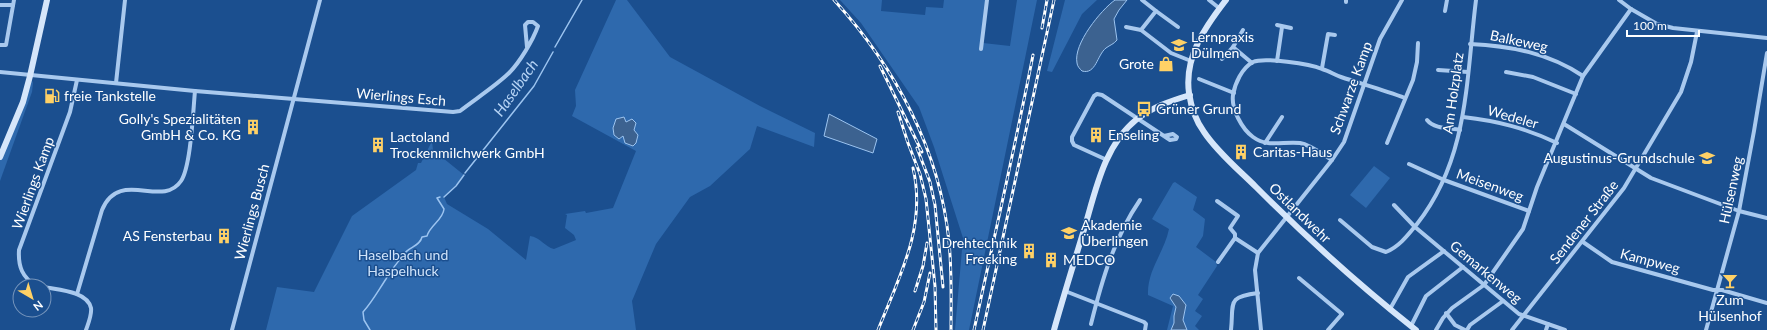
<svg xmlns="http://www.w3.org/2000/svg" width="1767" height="330" font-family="Lato,sans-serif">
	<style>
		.green { fill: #2e69ad }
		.water { fill: #3c6290; stroke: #9cc4f0 }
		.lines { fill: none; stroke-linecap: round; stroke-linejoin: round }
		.stream { stroke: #9cc4f0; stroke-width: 1.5 }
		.street { stroke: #a9c9ee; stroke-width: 4 }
		.secondary { stroke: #d6e6fa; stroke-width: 6 }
		.rail-casing { stroke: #fff; stroke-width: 3 }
		.rail { stroke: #1b4f8f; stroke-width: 1.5; stroke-dasharray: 4.5; stroke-linecap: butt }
		.labels { text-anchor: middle; stroke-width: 3; stroke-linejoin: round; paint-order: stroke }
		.poi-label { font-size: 14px; fill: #fff; stroke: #1b4f8f; text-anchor: start }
		.street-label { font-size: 14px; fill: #fff; stroke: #1b4f8f }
		.park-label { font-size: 14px; fill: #cfe3fa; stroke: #1b4f8f }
		.water-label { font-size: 15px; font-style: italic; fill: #b5d3f5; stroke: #1b4f8f }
	</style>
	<rect width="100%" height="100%" fill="#1b4f8f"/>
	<!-- green -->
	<g class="green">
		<path d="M616 0H627L670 57 760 106 815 133 814 147 757 126 750 149 710 186 690 197 656 244 632 301 636 330H266L277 287 314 292 352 216 416 170 418 163H421L432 141 433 150 464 175 462 179 444 197 447 204 488 229 526 260 530 236C540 237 545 247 554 249L576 240 574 235 565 228 567 215 565 214 585 211 586 213 613 208 636 151 572 116 576 106 575 90Z"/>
		<path d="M840 0H882L881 11 925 15 926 7 943 8 944 0H987L983 43 1010 46 1017 0H1037L969 330H955L963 238 934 147 919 107 861 23Z"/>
		<path d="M1065 0H1097L1082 14 1052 72 1047 71Z"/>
		<path d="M30 76 33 83 32 92 0 181V157Z"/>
		<path d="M1374 166 1390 178 1366 208 1350 195Z"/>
		<path d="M1175 182 1197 197 1193 210 1205 219 1203 236 1196 247 1216 262 1217 266 1198 295 1203 299 1195 311 1202 316 1195 326 1199 330H1167L1173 306 1148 295C1147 270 1164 253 1169 229L1152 219 1173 183Z"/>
	</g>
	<!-- water -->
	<g class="water">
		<path d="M1115 0H1127L1119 10 1114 19 1117 40C1114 44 1110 45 1106 48 1097 55 1096 75 1082 71 1080 69 1077 66 1077 63 1073 44 1101 10 1115 0Z"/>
		<path d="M829 114 877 139 873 153 824 136Z"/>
		<path d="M624 117 626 122 632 119 636 123 634 130 638 135 636 143 633 146 625 143 623 136 619 139 614 135 613 128 616 119Z"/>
		<path d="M1173 294 1179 296 1186 305 1183 320 1187 330H1171L1174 323V316L1176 307 1170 298Z"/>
	</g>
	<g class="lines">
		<!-- stream -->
		<g class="stream">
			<path d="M555 47 582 0"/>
			<path d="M465 173 534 86 553 52"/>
			<path d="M444 197 456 186 464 175"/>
			<path d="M370 330 364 320 363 312C372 302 378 291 386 279 391 270 398 262 404 254 409 247 420 246 422 237L427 236C430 225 443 220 444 209L437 198 440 197"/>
		</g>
		<!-- street -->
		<g class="street">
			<path d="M1209 0 1219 8"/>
			<path d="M1346 0V2"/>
			<path d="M1619 0 1631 9 1657 24 1673 28 1767 38"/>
			<path d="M0 5H13"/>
			<path d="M1156 11 1178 27"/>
			<path d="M1445 11 1447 0"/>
			<path d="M1277 25 1291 28"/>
			<path d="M1126 27 1141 30 1171 53 1191 61"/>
			<path d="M1141 30 1156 11 1142 0"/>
			<path d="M1243 30 1233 47 1252 63"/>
			<path d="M1470 44C1511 46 1549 53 1583 76"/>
			<path d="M0 45H6L14 0"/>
			<path d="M981 49 987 0"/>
			<path d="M1222 59 1233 47"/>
			<path d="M1277 61 1282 27"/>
			<path d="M1322 68 1328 34 1335 35"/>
			<path d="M1438 70 1468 72"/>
			<path d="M0 72 195 91 453 112 460 111C474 100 497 85 509 73 520 62 533 40 538 26L533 22H528L525 25 527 47"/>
			<path d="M1506 72 1533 77 1576 94"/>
			<path d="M1199 79 1234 93"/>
			<path d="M116 83 125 0"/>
			<path d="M1463 117C1498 121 1525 128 1557 143"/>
			<path d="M1427 120C1434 129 1450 128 1460 130"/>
			<path d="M1564 124 1651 178 1739 211 1767 218"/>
			<path d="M1265 143 1282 117"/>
			<path d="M1387 143 1413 80 1417 62 1418 43"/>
			<path d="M1107 160 1074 145 1072 141V137L1094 96 1097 94 1102 95 1170 140 1176 139 1177 137 1173 134 1164 136"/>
			<path d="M1332 160C1322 154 1311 145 1300 143 1283 141 1268 148 1253 137 1242 129 1231 109 1233 95 1235 83 1242 68 1253 62 1264 57 1310 64 1322 69 1329 71 1335 75 1341 77 1362 84 1384 90 1405 98"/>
			<path d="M1409 164 1444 180 1529 211"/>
			<path d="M1217 201 1238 216 1230 228 1235 234V238"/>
			<path d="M1394 205 1415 227 1519 314 1565 330"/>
			<path d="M1340 220 1372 247 1386 252C1399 247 1408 235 1417 224 1469 158 1466 79 1476 0"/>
			<path d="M1583 242 1612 262 1713 290H1722L1767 303"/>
			<path d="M1218 262 1235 238 1258 253"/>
			<path d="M1299 278 1342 314 1328 330"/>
			<path d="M37 286C22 278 18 266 19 250L70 112 77 80"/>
			<path d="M44 287C58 290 87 291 91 308 92 315 88 324 86 330"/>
			<path d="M1065 291 1144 322 1146 324 1145 330"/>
			<path d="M77 294 102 210C119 168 162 209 181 181 191 166 193 111 195 91"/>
			<path d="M1390 309 1408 277 1444 251"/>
			<path d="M1446 313 1455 325 1465 330"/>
			<path d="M1091 324C1102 280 1114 238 1140 200"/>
			<path d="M1411 326 1426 296 1463 267"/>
			<path d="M232 330 320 0"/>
			<path d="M1231 330C1234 303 1226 297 1258 293"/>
			<path d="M1261 330 1255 270 1258 253 1332 160 1344 142 1380 39 1402 0"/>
			<path d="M1436 330 1443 318 1452 308 1484 285 1523 229 1537 187 1583 76 1631 9"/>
			<path d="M1467 330 1470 325 1503 301"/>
			<path d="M1512 330 1624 188 1681 92 1691 62 1697 32"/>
			<path d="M1546 330 1548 324"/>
			<path d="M1706 330 1739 211 1754 131 1767 53"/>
		</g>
		<!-- secondary -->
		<g class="secondary">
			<path d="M1226 0C1205 27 1184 57 1189 93 1191 107 1196 121 1204 132 1218 153 1239 170 1256 187 1307 238 1360 286 1416 330"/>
			<path d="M0 157 23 102 30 76 47 0"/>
			<path d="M1054 330C1063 298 1073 266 1083 233 1095 194 1103 146 1137 119 1153 107 1170 101 1190 95"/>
		</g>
		<defs>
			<g id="rail">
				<path d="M834 0C895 67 940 150 949 242 952 271 951 301 951 330"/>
				<path d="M1042 28 1047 0"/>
				<path d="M880 66 922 152"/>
				<path d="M898 112 908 143 920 174 926 199 935 286 936 330"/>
				<path d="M917 148 930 182 935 205 943 287"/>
				<path d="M915 291 923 266 927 243"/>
				<path d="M878 330C899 277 927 227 913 168"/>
				<path d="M913 330 924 302 930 273"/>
				<path d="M974 330C994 238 1015 147 1033 55"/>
				<path d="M983 330 1054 0"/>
			</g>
		</defs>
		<!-- rail casing -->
		<use href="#rail" class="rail-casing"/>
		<!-- rail -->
		<use href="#rail" class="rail"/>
	</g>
	<!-- icons -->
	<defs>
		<symbol id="school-bare" viewBox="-9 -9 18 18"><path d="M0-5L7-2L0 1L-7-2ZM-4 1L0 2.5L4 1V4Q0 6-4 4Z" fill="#ffd166" stroke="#1b4f8f" stroke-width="2.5" paint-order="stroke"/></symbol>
		<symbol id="shop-bare" viewBox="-9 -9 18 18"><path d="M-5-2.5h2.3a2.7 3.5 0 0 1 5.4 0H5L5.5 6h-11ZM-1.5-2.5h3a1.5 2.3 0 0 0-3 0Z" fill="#ffd166" stroke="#1b4f8f" stroke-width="2.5" paint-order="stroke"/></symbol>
		<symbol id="fuel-bare" viewBox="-9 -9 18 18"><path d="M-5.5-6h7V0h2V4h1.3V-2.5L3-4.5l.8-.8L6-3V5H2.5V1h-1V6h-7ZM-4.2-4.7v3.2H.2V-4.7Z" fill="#ffd166" stroke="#1b4f8f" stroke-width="2.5" paint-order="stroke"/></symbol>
		<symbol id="bus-bare" viewBox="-9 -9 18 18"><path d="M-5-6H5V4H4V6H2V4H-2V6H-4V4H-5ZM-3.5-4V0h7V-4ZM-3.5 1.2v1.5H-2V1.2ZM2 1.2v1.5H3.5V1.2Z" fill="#ffd166" stroke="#1b4f8f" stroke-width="2.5" paint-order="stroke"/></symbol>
		<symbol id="building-bare" viewBox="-9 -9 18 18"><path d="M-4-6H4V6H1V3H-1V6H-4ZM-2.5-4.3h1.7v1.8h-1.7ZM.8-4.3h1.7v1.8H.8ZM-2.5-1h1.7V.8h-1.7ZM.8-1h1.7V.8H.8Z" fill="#ffd166" stroke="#1b4f8f" stroke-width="2.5" paint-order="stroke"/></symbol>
		<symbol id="bar-bare" viewBox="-9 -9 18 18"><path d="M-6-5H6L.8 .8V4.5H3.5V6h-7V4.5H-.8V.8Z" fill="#ffd166" stroke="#1b4f8f" stroke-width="2.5" paint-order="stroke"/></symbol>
	</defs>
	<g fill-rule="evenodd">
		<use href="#school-bare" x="1168" y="34" width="22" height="22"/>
		<use href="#shop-bare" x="1155" y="53" width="22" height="22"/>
		<use href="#fuel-bare" x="41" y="85" width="22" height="22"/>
		<use href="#bus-bare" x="1133" y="98" width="22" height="22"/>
		<use href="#building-bare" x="242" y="116" width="22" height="22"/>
		<use href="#building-bare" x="1085" y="124" width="22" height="22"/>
		<use href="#building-bare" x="367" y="134" width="22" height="22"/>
		<use href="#building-bare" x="1230" y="141" width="22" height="22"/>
		<use href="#school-bare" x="1696" y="147" width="22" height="22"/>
		<use href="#school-bare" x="1058" y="222" width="22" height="22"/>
		<use href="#building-bare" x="213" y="225" width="22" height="22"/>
		<use href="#building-bare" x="1018" y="240" width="22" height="22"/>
		<use href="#building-bare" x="1040" y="249" width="22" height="22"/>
		<use href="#bar-bare" x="1719" y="270" width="22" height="22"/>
	</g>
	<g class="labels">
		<!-- poi labels -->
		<g class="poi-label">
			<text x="1191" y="42">Lernpraxis<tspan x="1191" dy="16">Dülmen</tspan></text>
			<text x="1154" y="69" text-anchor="end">Grote</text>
			<text x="64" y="101">freie Tankstelle</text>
			<text x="1156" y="114">Grüner Grund</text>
			<text x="241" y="124" text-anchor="end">Golly's Spezialitäten<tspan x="241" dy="16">GmbH &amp; Co. KG</tspan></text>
			<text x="1108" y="140">Enseling</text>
			<text x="390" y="142">Lactoland<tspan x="390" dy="16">Trockenmilchwerk GmbH</tspan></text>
			<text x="1253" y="157">Caritas-Haus</text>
			<text x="1695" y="163" text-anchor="end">Augustinus-Grundschule</text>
			<text x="1081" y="230">Akademie<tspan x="1081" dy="16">Überlingen</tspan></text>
			<text x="212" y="241" text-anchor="end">AS Fensterbau</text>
			<text x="1017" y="248" text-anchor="end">Drehtechnik<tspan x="1017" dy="16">Frecking</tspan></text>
			<text x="1063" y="265">MEDCO</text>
			<text x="1730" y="305" text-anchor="middle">Zum<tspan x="1730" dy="16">Hülsenhof</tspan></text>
		</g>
		<!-- street labels -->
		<g class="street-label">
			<text transform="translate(1519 41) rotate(12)" y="5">Balkeweg</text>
			<text transform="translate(1351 88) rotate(-70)" y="5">Schwarze Kamp</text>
			<text transform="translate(1453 93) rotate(-82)" y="5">Am Holzplatz</text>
			<text transform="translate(401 97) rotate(5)" y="5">Wierlings Esch</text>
			<text transform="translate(1513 117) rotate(16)" y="5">Wedeler</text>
			<text transform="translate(33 183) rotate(-70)" y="5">Wierlings Kamp</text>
			<text transform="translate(1490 185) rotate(20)" y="5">Meisenweg</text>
			<text transform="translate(1731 190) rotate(-78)" y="5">Hülsenweg</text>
			<text transform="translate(252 212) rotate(-75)" y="5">Wierlings Busch</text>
			<text transform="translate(1300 213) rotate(44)" y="5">Ostlandwehr</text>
			<text transform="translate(1584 222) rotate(-52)" y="5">Sendener Straße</text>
			<text transform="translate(1650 261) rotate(15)" y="5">Kampweg</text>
			<text transform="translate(1486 272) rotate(40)" y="5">Gemarkenweg</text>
		</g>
		<!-- park labels -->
		<g class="park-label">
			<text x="403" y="260">Haselbach und<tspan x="403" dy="16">Haspelhuck</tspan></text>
		</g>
		<!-- water labels -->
		<g class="water-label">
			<text transform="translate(516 88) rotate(-55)" y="5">Haselbach</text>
		</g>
	</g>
	<!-- north arrow -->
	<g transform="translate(32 298) rotate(142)"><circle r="19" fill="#1b4f8f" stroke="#7695bc"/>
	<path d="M0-3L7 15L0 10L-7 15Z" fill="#ffd166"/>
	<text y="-6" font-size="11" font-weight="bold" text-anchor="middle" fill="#ffffff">N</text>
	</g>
	<!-- scale -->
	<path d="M1627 30v6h72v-6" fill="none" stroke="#ffffff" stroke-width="2"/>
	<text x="1633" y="30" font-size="12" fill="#ffffff" stroke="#1b4f8f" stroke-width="3" paint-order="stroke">100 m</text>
</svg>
